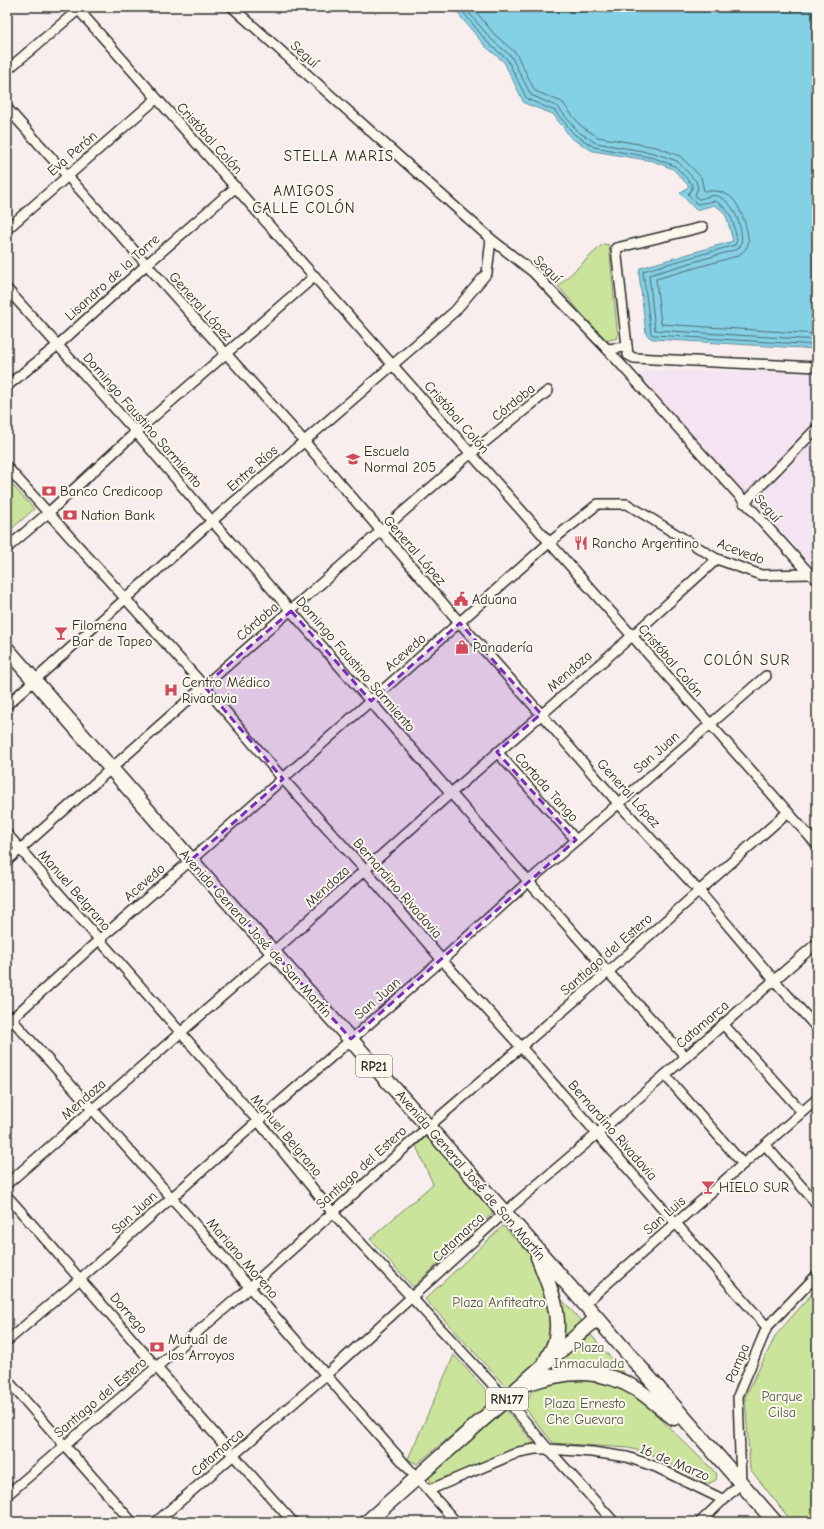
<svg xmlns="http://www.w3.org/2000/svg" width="824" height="1529" font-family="'Comic Neue',sans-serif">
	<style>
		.built { fill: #f4e3f0 }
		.green { fill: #cae49b; stroke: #7a8863 }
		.water { fill: #84d0e4; stroke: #608e9a }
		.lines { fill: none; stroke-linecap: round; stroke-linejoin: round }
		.shore { stroke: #4f6d75; stroke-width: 1 }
		.minor-casing { stroke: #2b2b2b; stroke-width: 12 }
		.primary-casing { stroke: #2b2b2b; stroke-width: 17 }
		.minor { stroke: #fbf7ec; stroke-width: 9 }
		.primary { stroke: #fbf7ec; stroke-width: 14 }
		.marked { fill: #7b2cbf; fill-opacity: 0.2; stroke: #7b2cbf; stroke-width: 3; stroke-dasharray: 8 5; stroke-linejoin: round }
		.labels { text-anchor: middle; stroke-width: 4; stroke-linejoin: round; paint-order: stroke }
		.shield { fill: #fbf7ec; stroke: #696865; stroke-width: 1 }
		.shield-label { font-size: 13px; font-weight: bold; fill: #2b2b2b }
		.street-label { font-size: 14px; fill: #2b2b2b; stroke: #fbf7ec }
		.poi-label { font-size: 14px; fill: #2b2b2b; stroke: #fbf7ec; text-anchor: start }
		.park-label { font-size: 14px; fill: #535947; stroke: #fbf7ec }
		.neighbourhood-label { font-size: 15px; letter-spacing: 1px; fill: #2b2b2b; stroke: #fbf7ec }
	</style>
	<rect width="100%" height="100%" fill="#f8eeee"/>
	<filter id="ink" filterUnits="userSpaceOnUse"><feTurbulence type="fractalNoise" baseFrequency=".025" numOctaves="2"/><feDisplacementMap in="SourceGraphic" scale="8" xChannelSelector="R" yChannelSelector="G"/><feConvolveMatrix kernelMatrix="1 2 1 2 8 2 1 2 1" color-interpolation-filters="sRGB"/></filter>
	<g filter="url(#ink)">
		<!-- built -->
		<path class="built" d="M646 371H817V570L638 377Z"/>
		<!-- green -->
		<g class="green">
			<path d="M603 244 609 245 618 338 605 341 558 286Z"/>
			<path d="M7 479 34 509 7 533Z"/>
			<path d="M427 1136 493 1213 413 1287 370 1239 433 1184 416 1146Z"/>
			<path d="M503 1226 541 1266 556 1339 534 1366 507 1388 425 1299Z"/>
			<path d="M817 1288V1522H792L750 1469 745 1397 776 1335Z"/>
			<path d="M556 1293 582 1322 556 1345Z"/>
			<path d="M591 1335 634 1384 546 1373Z"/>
			<path d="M454 1355 495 1400 417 1464 408 1459Z"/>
			<path d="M574 1377 609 1382 639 1398 717 1474 716 1480 708 1484 649 1453 628 1448 553 1443 524 1407 532 1390 543 1384Z"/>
			<path d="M506 1410 534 1443 432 1485 429 1477Z"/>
		</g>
		<!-- water -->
		<path class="water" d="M454 7H817V349L653 339 649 337 646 333 639 274 640 268 733 241 727 218 722 210 714 205 696 210 680 193 689 186 673 169 653 161 593 151 571 138 553 114 524 103 504 62 485 46 460 16Z"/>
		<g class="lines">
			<!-- shore -->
			<g class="shore">
				<path d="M459 7 488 43 507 59 527 99 555 111 574 134 594 147 654 158 675 166 692 184V189L688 194 697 204 715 201C732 210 733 222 737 240L735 245 643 271 651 334 654 335 817 345"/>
				<path d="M464 7 491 39 511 56 531 95 558 107 577 131 596 143 654 153 677 161 696 181 698 188 695 195 698 199C704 199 710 194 717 196 721 197 727 201 730 205 737 213 747 240 738 249L649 275 655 330 817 340"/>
				<path d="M472 7 495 35 516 53 535 91 562 102 581 126 598 137 656 147 680 156 701 177 704 191C716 191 720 190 731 197 740 204 750 234 748 244 746 250 742 253 737 256L656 279 661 324 817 334"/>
			</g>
			<defs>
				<g id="minor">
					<path d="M76 7 817 845"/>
					<path d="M232 7 491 239 533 272 607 349 810 574 817 580"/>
					<path d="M7 70 78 10"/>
					<path d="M7 108 304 441 460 623 541 714 618 803 699 891 774 980 817 1028"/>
					<path d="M703 227 616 248 628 355 634 358 817 367"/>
					<path d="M7 229 156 99"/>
					<path d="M7 289 136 432 212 521 608 972 686 1057"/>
					<path d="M607 349 627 347"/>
					<path d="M7 386 58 345 146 265 236 187"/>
					<path d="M7 467 204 686 283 779 365 870 442 960 521 1047 767 1327"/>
					<path d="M744 503 817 428"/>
					<path d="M7 548 48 513 136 432 315 276"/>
					<path d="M7 705 212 521 455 311 487 273 491 239"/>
					<path d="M497 752 576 840"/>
					<path d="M7 834 258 1121 332 1212 507 1400 548 1449 614 1522"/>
					<path d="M7 861 204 686 381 531 470 454 548 391"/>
					<path d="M7 1014 172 1198 326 1375 456 1522"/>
					<path d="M7 1023 100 939 191 860 550 542 598 504H627L717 559 761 575 810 574"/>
					<path d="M723 1024 802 1112"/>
					<path d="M665 1075 743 1164"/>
					<path d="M765 1145 817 1204"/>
					<path d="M7 1184 273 952 451 793 632 636 717 559"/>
					<path d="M7 1196C103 1304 196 1415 293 1522"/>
					<path d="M584 1304 817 1099"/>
					<path d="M7 1341 80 1279 258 1121 442 960 529 881 766 676"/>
					<path d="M7 1380 132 1522"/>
					<path d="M429 1490 519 1452 535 1449H548L592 1452 627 1457 656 1467 724 1500"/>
					<path d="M7 1495 250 1287 428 1127 608 972 788 812"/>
					<path d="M156 1522 326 1375 504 1213 597 1134 817 943"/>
					<path d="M700 1522 741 1483 738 1396 767 1327 817 1275"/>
				</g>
				<g id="primary">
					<path d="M7 649 191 860 535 1247 775 1522"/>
					<path d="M538 1257C548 1283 561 1310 556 1338 555 1346 549 1354 546 1361"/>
					<path d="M528 1383C567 1370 601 1367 638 1390 650 1398 662 1409 674 1418"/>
					<path d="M367 1522 596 1319"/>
				</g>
			</defs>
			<!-- minor casing -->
			<use href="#minor" class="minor-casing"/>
			<!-- primary casing -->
			<use href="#primary" class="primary-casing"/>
			<!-- minor -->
			<use href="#minor" class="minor"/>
			<!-- primary -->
			<use href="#primary" class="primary"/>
		</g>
	</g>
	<!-- marked area -->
	<path class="marked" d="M291 611 371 701 460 623 541 714 497 752 576 840 351 1039 191 860 283 779 204 686Z"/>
	<!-- icons -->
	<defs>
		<symbol id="school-bare" viewBox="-9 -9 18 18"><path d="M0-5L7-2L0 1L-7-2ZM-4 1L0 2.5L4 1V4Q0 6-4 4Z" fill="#d1495b" stroke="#fbf7ec" stroke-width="2.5" paint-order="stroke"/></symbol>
		<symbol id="bank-bare" viewBox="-9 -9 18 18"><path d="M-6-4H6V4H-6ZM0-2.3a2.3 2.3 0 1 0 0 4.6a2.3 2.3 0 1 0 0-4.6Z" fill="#d1495b" stroke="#fbf7ec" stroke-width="2.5" paint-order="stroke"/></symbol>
		<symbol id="restaurant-bare" viewBox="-9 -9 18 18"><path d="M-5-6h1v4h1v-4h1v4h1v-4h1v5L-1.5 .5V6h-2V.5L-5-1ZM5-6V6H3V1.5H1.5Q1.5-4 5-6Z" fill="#d1495b" stroke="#fbf7ec" stroke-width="2.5" paint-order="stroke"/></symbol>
		<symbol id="civic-bare" viewBox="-9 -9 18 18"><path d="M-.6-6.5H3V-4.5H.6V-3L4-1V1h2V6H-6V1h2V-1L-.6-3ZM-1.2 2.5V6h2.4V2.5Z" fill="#d1495b" stroke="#fbf7ec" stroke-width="2.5" paint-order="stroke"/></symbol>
		<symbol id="bar-bare" viewBox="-9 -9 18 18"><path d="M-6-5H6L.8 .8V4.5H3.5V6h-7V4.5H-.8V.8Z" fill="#d1495b" stroke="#fbf7ec" stroke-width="2.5" paint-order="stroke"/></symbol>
		<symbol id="shop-bare" viewBox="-9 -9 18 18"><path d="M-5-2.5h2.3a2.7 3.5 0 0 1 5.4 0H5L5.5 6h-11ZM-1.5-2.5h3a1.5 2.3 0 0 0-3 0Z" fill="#d1495b" stroke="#fbf7ec" stroke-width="2.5" paint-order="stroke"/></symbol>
		<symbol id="hospital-bare" viewBox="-9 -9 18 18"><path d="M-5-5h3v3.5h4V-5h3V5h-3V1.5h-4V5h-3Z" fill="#d1495b" stroke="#fbf7ec" stroke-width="2.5" paint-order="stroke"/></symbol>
	</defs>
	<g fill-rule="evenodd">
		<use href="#school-bare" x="343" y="449" width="20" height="20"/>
		<use href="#bank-bare" x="39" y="481" width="20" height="20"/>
		<use href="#bank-bare" x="60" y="505" width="20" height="20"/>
		<use href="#restaurant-bare" x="571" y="533" width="20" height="20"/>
		<use href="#civic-bare" x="451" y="589" width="20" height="20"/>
		<use href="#bar-bare" x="51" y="623" width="20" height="20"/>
		<use href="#shop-bare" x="452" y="637" width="20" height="20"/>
		<use href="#hospital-bare" x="161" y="680" width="20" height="20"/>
		<use href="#bar-bare" x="698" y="1177" width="20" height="20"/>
		<use href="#bank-bare" x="147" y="1337" width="20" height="20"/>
	</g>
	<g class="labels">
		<!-- shield labels -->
		<g class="shield">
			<rect x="356" y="1055" width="36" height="22" rx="3"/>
			<rect x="486" y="1388" width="42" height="22" rx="3"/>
		</g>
		<g class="shield-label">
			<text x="374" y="1071">RP21</text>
			<text x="507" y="1404">RN177</text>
		</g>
		<!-- street labels -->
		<g class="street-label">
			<text transform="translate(305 54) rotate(42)" y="5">Seguí</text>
			<text transform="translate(210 138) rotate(48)" y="5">Cristóbal Colón</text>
			<text transform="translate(72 153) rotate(-41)" y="5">Eva Perón</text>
			<text transform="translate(548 269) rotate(44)" y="5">Seguí</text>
			<text transform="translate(112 277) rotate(-42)" y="5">Lisandro de la Torre</text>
			<text transform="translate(201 306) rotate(48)" y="5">General López</text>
			<text transform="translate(513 402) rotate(-39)" y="5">Córdoba</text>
			<text transform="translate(457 417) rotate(49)" y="5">Cristóbal Colón</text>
			<text transform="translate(143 420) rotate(49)" y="5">Domingo Faustino Sarmiento</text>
			<text transform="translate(252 468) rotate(-41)" y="5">Entre Ríos</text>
			<text transform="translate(768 508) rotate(48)" y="5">Seguí</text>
			<text transform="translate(415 550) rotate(49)" y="5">General López</text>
			<text transform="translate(741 551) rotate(21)" y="5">Acevedo</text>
			<text transform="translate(257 621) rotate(-41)" y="5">Córdoba</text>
			<text transform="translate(405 652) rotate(-41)" y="5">Acevedo</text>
			<text transform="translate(671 660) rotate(49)" y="5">Cristóbal Colón</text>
			<text transform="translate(356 664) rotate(49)" y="5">Domingo Faustino Sarmiento</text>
			<text transform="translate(569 671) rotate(-41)" y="5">Mendoza</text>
			<text transform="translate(656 752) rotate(-41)" y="5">San Juan</text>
			<text transform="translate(547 787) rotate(48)" y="5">Cortada Tango</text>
			<text transform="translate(629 793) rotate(48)" y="5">General López</text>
			<text transform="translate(144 882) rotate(-41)" y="5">Acevedo</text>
			<text transform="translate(327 886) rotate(-42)" y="5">Mendoza</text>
			<text transform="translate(398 888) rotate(49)" y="5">Bernardino Rivadavia</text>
			<text transform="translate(75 890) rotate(49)" y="5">Manuel Belgrano</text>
			<text transform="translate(256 933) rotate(48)" y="5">Avenida General José de San Martín</text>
			<text transform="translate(606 954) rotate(-41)" y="5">Santiago del Estero</text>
			<text transform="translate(377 998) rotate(-41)" y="5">San Juan</text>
			<text transform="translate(702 1024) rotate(-41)" y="5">Catamarca</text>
			<text transform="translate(83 1099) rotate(-41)" y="5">Mendoza</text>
			<text transform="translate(613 1130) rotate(49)" y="5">Bernardino Rivadavia</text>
			<text transform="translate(287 1135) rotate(50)" y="5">Manuel Belgrano</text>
			<text transform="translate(361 1167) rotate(-42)" y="5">Santiago del Estero</text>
			<text transform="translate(471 1175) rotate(49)" y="5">Avenida General José de San Martín</text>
			<text transform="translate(134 1212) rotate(-42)" y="5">San Juan</text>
			<text transform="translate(664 1215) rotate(-41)" y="5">San Luis</text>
			<text transform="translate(458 1237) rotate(-43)" y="5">Catamarca</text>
			<text transform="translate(243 1258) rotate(49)" y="5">Mariano Moreno</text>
			<text transform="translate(129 1313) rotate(49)" y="5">Dorrego</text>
			<text transform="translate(737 1363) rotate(-67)" y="5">Pampa</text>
			<text transform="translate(100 1397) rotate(-40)" y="5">Santiago del Estero</text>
			<text transform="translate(217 1452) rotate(-41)" y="5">Catamarca</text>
			<text transform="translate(675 1462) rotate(23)" y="5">16 de Marzo</text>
		</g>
		<!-- poi labels -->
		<g class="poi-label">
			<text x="364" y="456">Escuela<tspan x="364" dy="16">Normal 205</tspan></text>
			<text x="60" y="496">Banco Credicoop</text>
			<text x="81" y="520">Nation Bank</text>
			<text x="592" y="548">Rancho Argentino</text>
			<text x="472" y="604">Aduana</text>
			<text x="72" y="630">Filomena<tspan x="72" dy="16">Bar de Tapeo</tspan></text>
			<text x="473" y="652">Panadería</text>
			<text x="182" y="687">Centro Médico<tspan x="182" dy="16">Rivadavia</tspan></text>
			<text x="719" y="1192">HIELO SUR</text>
			<text x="168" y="1344">Mutual de<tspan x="168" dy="16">los Arroyos</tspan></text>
		</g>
		<!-- park labels -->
		<g class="park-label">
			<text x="499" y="1307">Plaza Anfiteatro</text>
			<text x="589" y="1352">Plaza<tspan x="589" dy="16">Inmaculada</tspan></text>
			<text x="782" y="1401">Parque<tspan x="782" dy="16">Cilsa</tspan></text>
			<text x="585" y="1408">Plaza Ernesto<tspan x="585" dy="16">Che Guevara</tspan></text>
		</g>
		<!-- neighbourhood labels -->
		<g class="neighbourhood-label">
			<text x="339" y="161">STELLA MARIS</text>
			<text x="304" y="196">AMIGOS<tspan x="304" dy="17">CALLE COLÓN</tspan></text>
			<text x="747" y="665">COLÓN SUR</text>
		</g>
	</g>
	<!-- margin -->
	<rect width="824" height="1529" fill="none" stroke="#fbf7ec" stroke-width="24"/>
	<rect x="12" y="12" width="800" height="1505" fill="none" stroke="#2b2b2b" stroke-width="1.5" filter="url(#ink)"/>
</svg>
